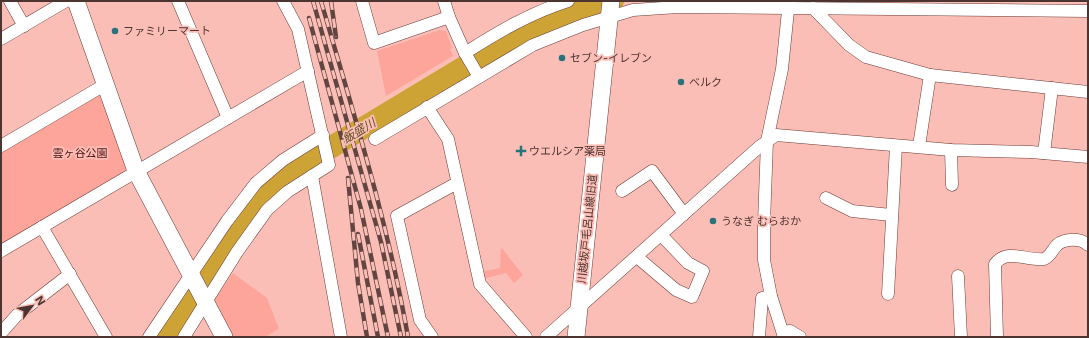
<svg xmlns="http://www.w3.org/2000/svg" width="1089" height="338" font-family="Inter,'Noto Sans JP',sans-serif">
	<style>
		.green { fill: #fda59b }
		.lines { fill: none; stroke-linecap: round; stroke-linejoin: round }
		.river { stroke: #cda336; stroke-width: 22 }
		.street-casing { stroke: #6c3a35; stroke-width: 13 }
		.secondary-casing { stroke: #6c3a35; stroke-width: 18 }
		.street { stroke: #fff; stroke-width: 12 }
		.secondary { stroke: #fff; stroke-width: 17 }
		.rail-casing { stroke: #624541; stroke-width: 4.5 }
		.rail { stroke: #fbbeb6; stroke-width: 3; stroke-dasharray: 9; stroke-linecap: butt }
		.poi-dot { fill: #2a727b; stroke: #fbbeb6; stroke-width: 1.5 }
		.labels { text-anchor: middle; stroke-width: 3.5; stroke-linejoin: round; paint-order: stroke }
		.poi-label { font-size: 11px; fill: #4c3431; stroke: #fbbeb6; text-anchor: start }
		.park-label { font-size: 11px; fill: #52110f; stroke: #fbbeb6 }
		.street-label { font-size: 11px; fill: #4c3431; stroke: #fbbeb6 }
		.water-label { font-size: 12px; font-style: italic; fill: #635127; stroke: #fbbeb6 }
	</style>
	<rect width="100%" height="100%" fill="#fbbeb6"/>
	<!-- green -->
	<g class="green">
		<path d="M440 30 446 31 452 48 450 49 453 56 386 96 377 51Z"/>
		<path d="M103 93 131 169 1 244V153Z"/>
		<path d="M501 247 523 275 514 283 506 273 483 279 481 272 500 268Z"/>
		<path d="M233 273 267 298 279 329 265 337H233L213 301Z"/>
	</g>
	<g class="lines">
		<!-- river -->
		<path class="river" d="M167 337 234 238 259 205 282 181 315 157 517 35 551 19 613 1"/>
		<defs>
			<g id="street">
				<path d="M10 1 24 26"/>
				<path d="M178 1 228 118"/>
				<path d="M362 1 374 43 449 17 465 53 479 77"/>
				<path d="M444 1 449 17"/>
				<path d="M813 8 849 45 866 57 930 75"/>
				<path d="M1 39 66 1"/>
				<path d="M465 53C498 32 530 13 568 1"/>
				<path d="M427 107 448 139 480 284 526 337"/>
				<path d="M375 139 533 45 583 25 633 10 678 7 1088 11"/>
				<path d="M1 146 106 84"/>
				<path d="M919 146 930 75 1088 92"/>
				<path d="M951 150 952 185"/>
				<path d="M1044 153 1052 88"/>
				<path d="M312 176 341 337"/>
				<path d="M622 191 652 171 684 214"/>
				<path d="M826 198 852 211 891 215"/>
				<path d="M42 227 106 337"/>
				<path d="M1 251 308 71"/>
				<path d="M637 257 676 290 692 297 703 271 688 263 661 235"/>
				<path d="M958 276 961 337"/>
				<path d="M888 294 896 146"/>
				<path d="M783 332 790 331 800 337"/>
				<path d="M1 333 17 315 70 274"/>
				<path d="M149 337 227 221 256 183 283 160 323 135"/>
				<path d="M184 337 237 252 267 210 287 192 329 165 298 29 283 1"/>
				<path d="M432 337 420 320 397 216 457 183"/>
				<path d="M546 337 759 147 776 135 951 150 1031 152 1088 157"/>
				<path d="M759 337 762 298 771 296"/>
				<path d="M784 337 771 296 764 260V223L767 141 782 69 789 1"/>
				<path d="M997 337 995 264C1007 248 1027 261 1044 259 1051 256 1052 250 1057 245 1065 238 1081 238 1088 245"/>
			</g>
			<g id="secondary">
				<path d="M76 1 136 171 224 337"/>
				<path d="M576 337 611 1"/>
			</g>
		</defs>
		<!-- street casing -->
		<use href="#street" class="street-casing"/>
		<!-- secondary casing -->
		<use href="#secondary" class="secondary-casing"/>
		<!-- street -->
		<use href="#street" class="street"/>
		<!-- secondary -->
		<use href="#secondary" class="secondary"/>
		<defs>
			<g id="rail">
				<path d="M313 1 381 242 401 337"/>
				<path d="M321 1C353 112 388 223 408 337"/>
				<path d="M331 1 336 37"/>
				<path d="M309 18 361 209 388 337"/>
				<path d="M348 178 358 283 367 337"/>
				<path d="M358 234 378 337"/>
			</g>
		</defs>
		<!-- rail casing -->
		<use href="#rail" class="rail-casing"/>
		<!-- rail -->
		<use href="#rail" class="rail"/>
	</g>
	<!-- markers -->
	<g class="poi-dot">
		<circle cx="115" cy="31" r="4"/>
		<circle cx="562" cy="58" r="4"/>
		<circle cx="681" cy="82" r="4"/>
		<path d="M519 145h4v4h4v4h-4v4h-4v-4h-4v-4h4z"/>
		<circle cx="713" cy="221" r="4"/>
	</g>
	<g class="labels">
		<!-- poi labels -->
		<g class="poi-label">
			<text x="123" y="35">ファミリーマート</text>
			<text x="570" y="62">セブン-イレブン</text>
			<text x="689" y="86">ベルク</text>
			<text x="529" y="155">ウエルシア薬局</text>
			<text x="721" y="225">うなぎ むらおか</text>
		</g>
		<!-- park labels -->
		<g class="park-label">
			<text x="80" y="157">雲ヶ谷公園</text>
		</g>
		<!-- street labels -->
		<g class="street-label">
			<text transform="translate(587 229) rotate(-84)" y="4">川越坂戸毛呂山線旧道</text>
		</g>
		<!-- water labels -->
		<g class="water-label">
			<text transform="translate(359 131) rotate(-31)" y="4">飯盛川</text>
		</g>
	</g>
	<!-- border -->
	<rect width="1089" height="338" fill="none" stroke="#4c3431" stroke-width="4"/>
	<!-- north arrow -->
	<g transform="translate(32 306) rotate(58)" stroke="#fbbeb6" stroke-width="3" paint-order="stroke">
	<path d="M0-3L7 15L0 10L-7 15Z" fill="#4c3431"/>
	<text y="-6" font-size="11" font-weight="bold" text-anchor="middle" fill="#4c3431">N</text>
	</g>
</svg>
